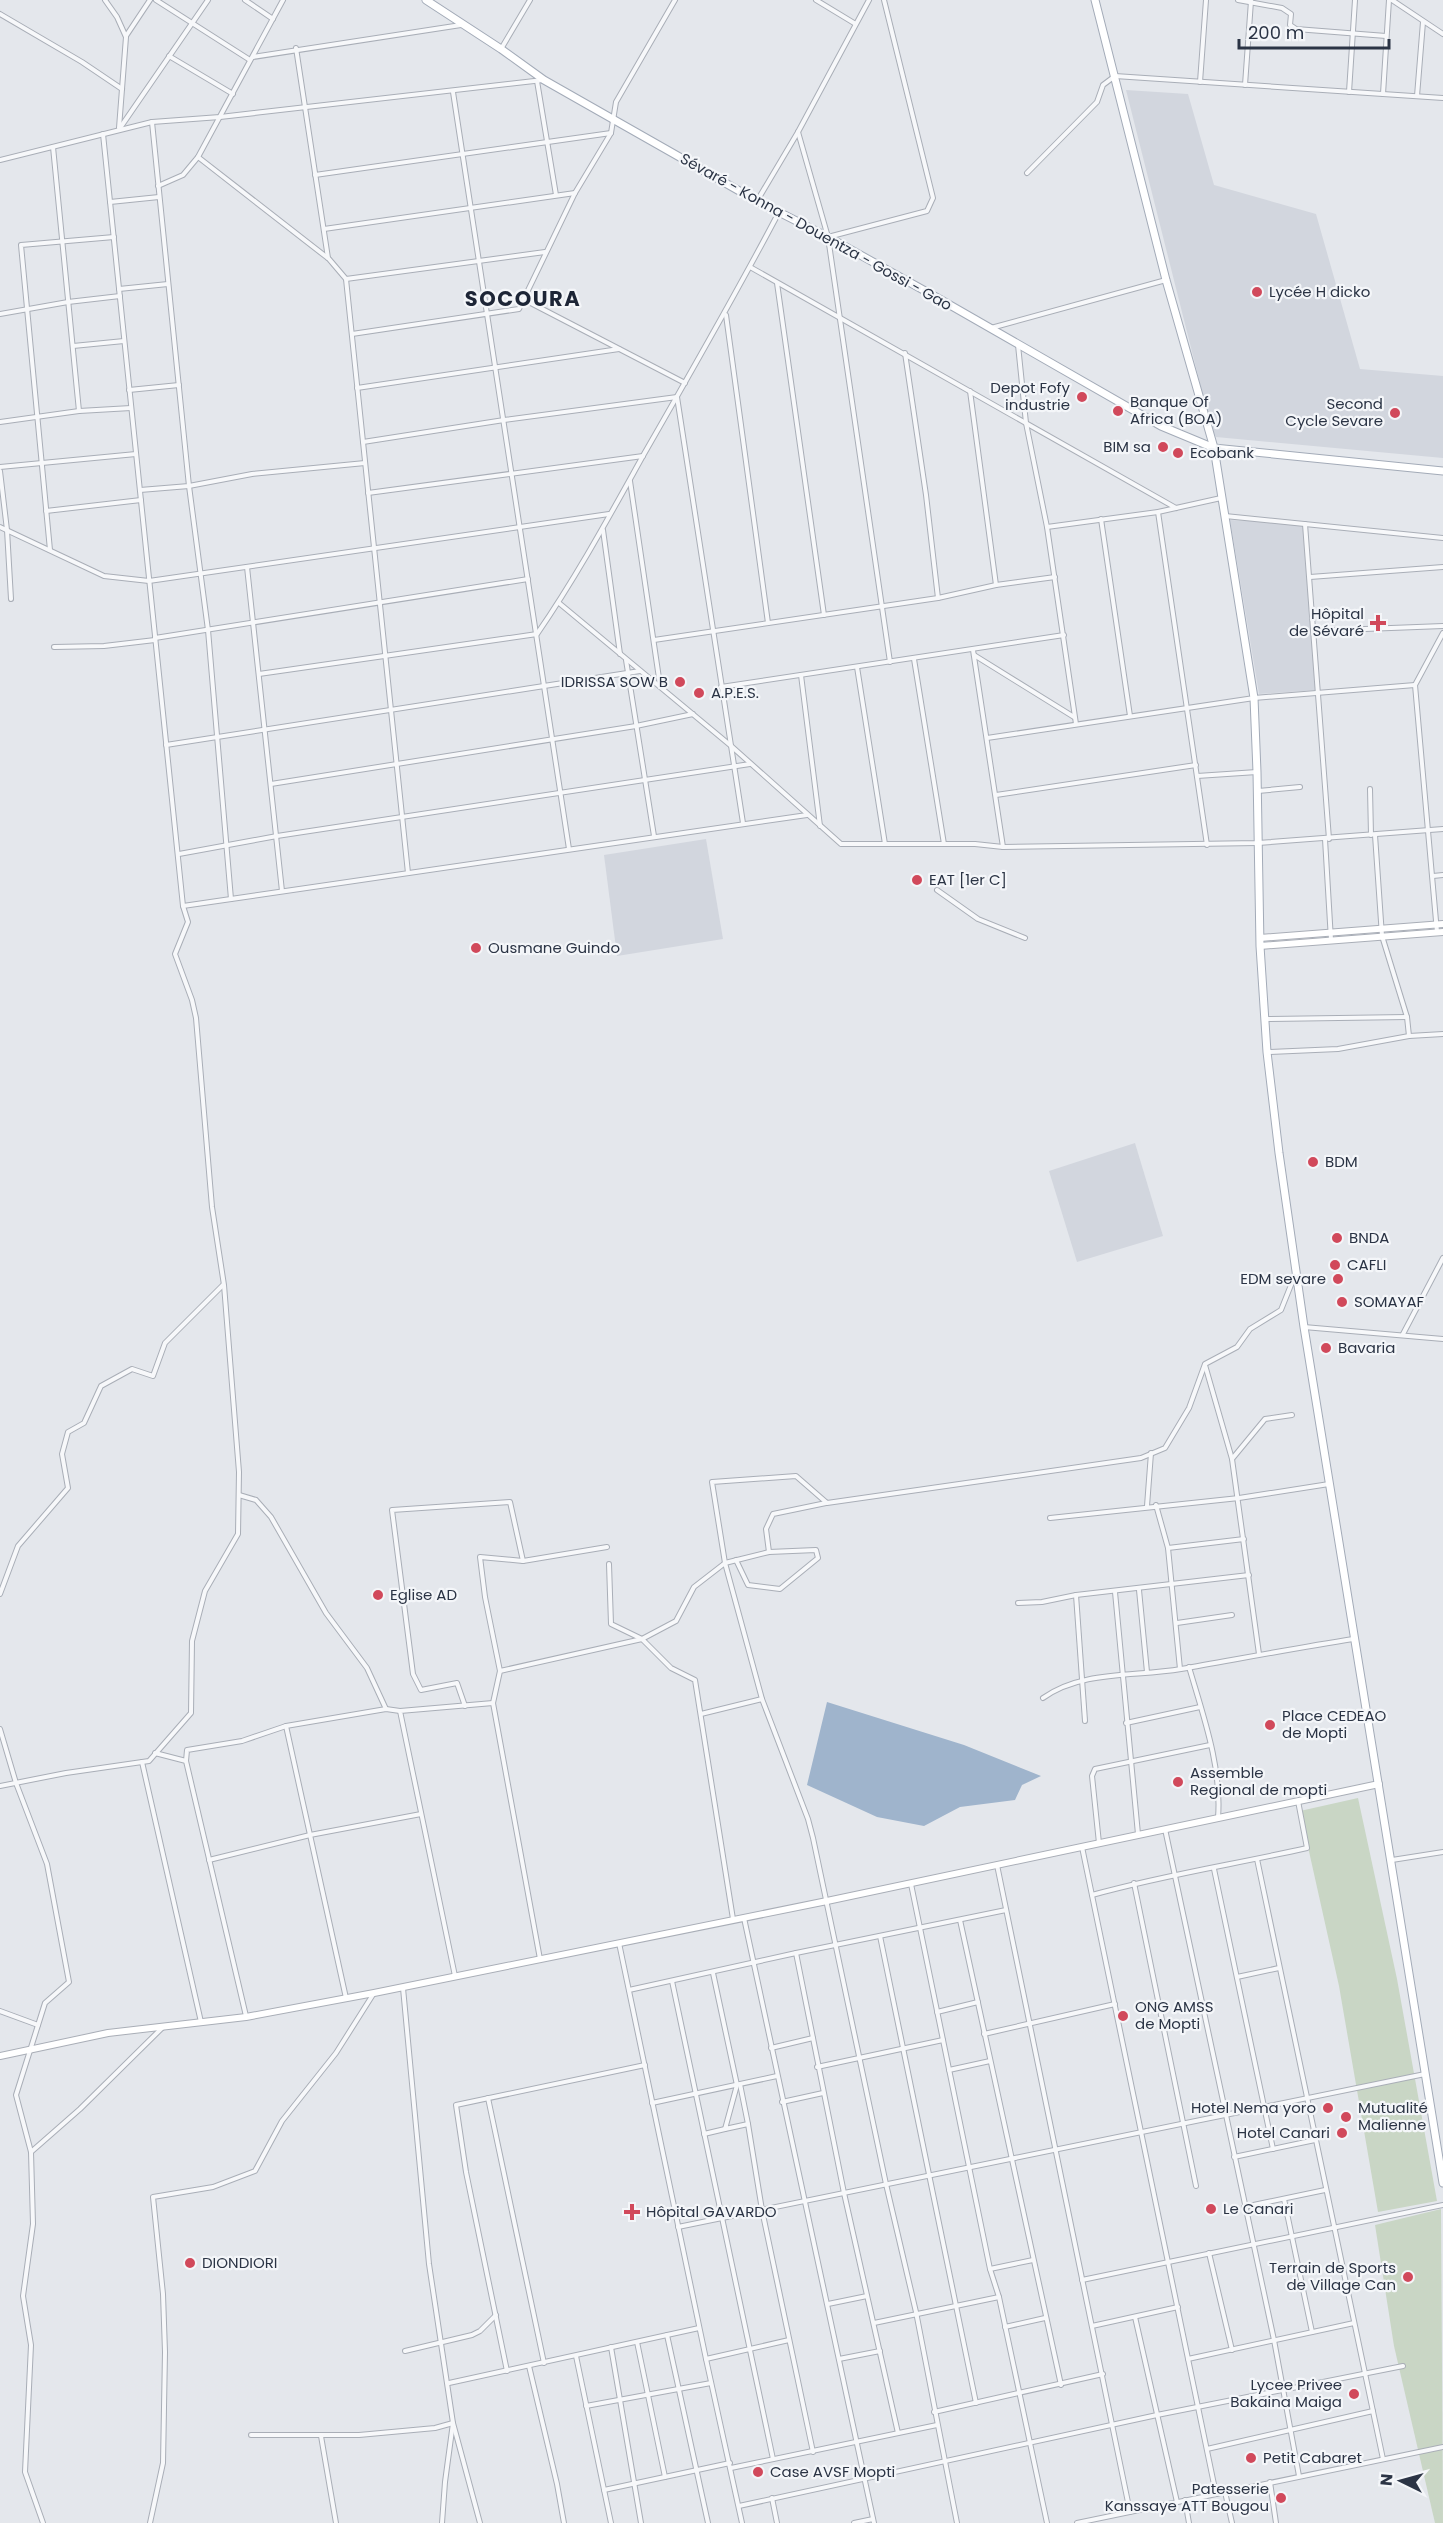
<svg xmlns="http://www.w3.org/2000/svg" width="1443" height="2523" font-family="Poppins,sans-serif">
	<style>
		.built { fill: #d2d6de }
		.green { fill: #c9d6c5 }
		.water { fill: #9fb4cc }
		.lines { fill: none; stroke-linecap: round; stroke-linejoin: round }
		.street-casing { stroke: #a9aeb7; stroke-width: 6 }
		.secondary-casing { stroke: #a9aeb7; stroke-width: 8 }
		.primary-casing { stroke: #a3abb8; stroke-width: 9 }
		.street { stroke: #f7f8fa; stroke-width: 4 }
		.secondary { stroke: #fff; stroke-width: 6 }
		.primary { stroke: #fff; stroke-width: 7 }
		.poi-dot { fill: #d1495b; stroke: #f4f6f9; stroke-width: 2 }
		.labels { text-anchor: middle; stroke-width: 4.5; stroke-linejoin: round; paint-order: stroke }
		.street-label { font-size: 15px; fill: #2b3445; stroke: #f4f6f9 }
		.poi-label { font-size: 15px; fill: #2b3445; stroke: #f4f6f9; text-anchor: start }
		.district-label { font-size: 21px; font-weight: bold; letter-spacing: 1.5px; fill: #1d2536; stroke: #f4f6f9 }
	</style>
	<rect width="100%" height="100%" fill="#e4e7ec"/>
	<!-- built -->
	<g class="built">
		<path d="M1126 90 1188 94 1214 185 1316 214 1360 369 1443 376V458L1216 437 1211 427Z"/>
		<path d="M1230 520 1303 524 1318 690 1259 694Z"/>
		<path d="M706 839 723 939 617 956 604 855Z"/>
		<path d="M1135 1143 1163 1236 1077 1262 1049 1171Z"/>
	</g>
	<!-- green -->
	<g class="green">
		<path d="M1358 1798 1397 1979 1437 2201 1378 2212 1339 1986 1300 1811Z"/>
		<path d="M1441 2209 1443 2523H1435L1394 2346 1375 2225Z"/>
	</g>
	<!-- water -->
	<path class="water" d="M827 1702 964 1745 1041 1776 1022 1785 1015 1800 960 1807 924 1826 877 1817 807 1785Z"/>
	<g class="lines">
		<defs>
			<g id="street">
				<path d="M105 0 117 17 126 37 119 128"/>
				<path d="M156 0 250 60"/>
				<path d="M245 0 273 19"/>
				<path d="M816 0 854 23"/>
				<path d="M1238 0 1282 8 1291 14 1290 25 1296 29 1386 36"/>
				<path d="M1392 0 1443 34"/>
				<path d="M0 14 82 62 122 89"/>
				<path d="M126 36 150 0"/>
				<path d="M296 48 328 258"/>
				<path d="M501 49 530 0"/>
				<path d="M169 56 233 94"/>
				<path d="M253 57 461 25"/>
				<path d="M537 81 556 195"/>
				<path d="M1200 82 1206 0"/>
				<path d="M1245 85 1251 1"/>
				<path d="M453 92 569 849"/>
				<path d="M1349 92 1355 0"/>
				<path d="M1383 94 1389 0"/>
				<path d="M1417 96 1423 22"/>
				<path d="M152 122 189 486 208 630 231 899"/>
				<path d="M120 128 208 0"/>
				<path d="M798 132 828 237 890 662"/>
				<path d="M53 147 79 411"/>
				<path d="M198 157 329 259 346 279 408 873"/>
				<path d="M0 160 152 122 220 117 543 80"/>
				<path d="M1027 173 1097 102 1103 85 1115 76 1443 98"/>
				<path d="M315 175 611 133"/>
				<path d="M158 186 183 175 198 157 283 0"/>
				<path d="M757 201 798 132 869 0"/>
				<path d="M110 202 159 197"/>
				<path d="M324 229 575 193"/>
				<path d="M828 237 927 211 933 198 884 0"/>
				<path d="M750 267 1176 508"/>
				<path d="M346 279 545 252"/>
				<path d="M777 283 824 615"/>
				<path d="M119 289 168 284"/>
				<path d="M523 299 685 383"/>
				<path d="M0 314 68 302 120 296"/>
				<path d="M726 315 768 623"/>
				<path d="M991 328 1166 280"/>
				<path d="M352 334 519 309 575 193 611 133 616 102 675 0"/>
				<path d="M1018 345 1026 423 1047 527 1076 724"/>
				<path d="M73 346 124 341"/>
				<path d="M905 353 926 495 938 598"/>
				<path d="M357 388 619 349"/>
				<path d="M129 390 179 385"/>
				<path d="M970 391 996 585"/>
				<path d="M0 422 79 411 131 408"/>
				<path d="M363 442 504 420 677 397 743 823"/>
				<path d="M0 467 136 454"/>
				<path d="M0 471 7 530 11 599"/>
				<path d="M630 481 660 685"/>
				<path d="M140 490 189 486 252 474 365 463"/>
				<path d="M368 493 643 456"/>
				<path d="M46 511 141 500"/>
				<path d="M1158 512 1207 845"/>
				<path d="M1225 516 1443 538"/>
				<path d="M1101 519 1130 716"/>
				<path d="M1305 524 1329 839"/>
				<path d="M0 527 104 576 149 581 609 514"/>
				<path d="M1047 527 1158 512 1221 498"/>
				<path d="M603 530 620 654"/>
				<path d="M50 550 21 245 114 237"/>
				<path d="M247 567 282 891"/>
				<path d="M1310 577 1443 567"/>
				<path d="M559 603 730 745 841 844H975L1003 847 1258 843 1443 829"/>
				<path d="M1313 631 1443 626"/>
				<path d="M155 638 528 579"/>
				<path d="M654 640 938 598 996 585 1055 577"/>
				<path d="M54 647 104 646 155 640"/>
				<path d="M973 650 1003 847"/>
				<path d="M974 655 1074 717"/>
				<path d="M914 659 944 844"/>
				<path d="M626 660 654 836"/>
				<path d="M857 667 885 844"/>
				<path d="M259 674 537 634C577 576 610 515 644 454 690 374 736 294 779 212"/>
				<path d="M801 675 820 826"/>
				<path d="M721 687 1064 635"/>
				<path d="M987 738 1254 698 1415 685"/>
				<path d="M166 745 640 671"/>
				<path d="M1197 776 1257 772"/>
				<path d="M271 784 636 726 693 714"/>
				<path d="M1370 789 1371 835"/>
				<path d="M1258 791 1300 787"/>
				<path d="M996 795 1196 765"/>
				<path d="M1375 835 1382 936 1407 1017 1409 1036"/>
				<path d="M1325 839 1331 940"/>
				<path d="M179 854 277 836 750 764"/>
				<path d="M1433 876 1443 875"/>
				<path d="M937 890 978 919 1025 938"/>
				<path d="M183 906 807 815"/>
				<path d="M1437 932 1415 685 1443 633"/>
				<path d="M1266 1019 1407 1017"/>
				<path d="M1268 1052 1338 1049 1409 1036 1443 1034"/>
				<path d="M1304 1327 1443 1339"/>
				<path d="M1403 1334 1443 1258"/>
				<path d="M1205 1365 1232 1459"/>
				<path d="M239 1495 256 1500 271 1517 326 1613 367 1668 386 1709"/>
				<path d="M1156 1505 1168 1548 1180 1669"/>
				<path d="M1147 1506 1151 1453"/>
				<path d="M1050 1518 1239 1498 1329 1484"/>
				<path d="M1168 1548 1244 1539"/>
				<path d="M736 1560 748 1585 780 1589 818 1558 816 1550 769 1552"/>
				<path d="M609 1564 611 1624 642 1639 671 1668 695 1680 733 1919"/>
				<path d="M1139 1590 1147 1672"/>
				<path d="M1115 1592 1138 1834"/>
				<path d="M0 1594 18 1546 68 1488 62 1454 68 1432 84 1423 101 1386 132 1369 153 1376 165 1343 223 1285"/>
				<path d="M1076 1595 1085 1721"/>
				<path d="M1018 1603 1042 1602 1076 1595 1249 1575"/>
				<path d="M1177 1623 1232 1615"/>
				<path d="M1259 1654 1232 1459 1265 1419 1292 1415"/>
				<path d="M1189 1667C1203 1715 1222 1767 1218 1818"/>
				<path d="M500 1671 485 1597 480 1557 523 1561"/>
				<path d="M1043 1698C1082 1670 1135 1677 1181 1669 1238 1659 1296 1648 1353 1639"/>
				<path d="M493 1703 500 1671 642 1639 676 1621 694 1587 725 1563 769 1552 766 1529 773 1514 826 1503"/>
				<path d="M465 1706 457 1683 421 1690 413 1674 392 1510 510 1502 523 1561 607 1547"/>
				<path d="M701 1714 762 1699"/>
				<path d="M1126 1723 1200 1707"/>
				<path d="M0 1729 16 1783 47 1864 69 1982 45 2003 16 2095 31 2152 33 2224 23 2296 31 2345 25 2472 43 2523"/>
				<path d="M155 1753 186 1761 246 2016"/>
				<path d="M186 1761 187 1750 242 1741 286 1726"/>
				<path d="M142 1762 201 2022"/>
				<path d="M0 1786 66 1773 149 1761 191 1713 192 1641 205 1591 238 1534 239 1472 224 1285 212 1207 196 1018 192 1000 175 954 188 922 183 906 103 134"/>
				<path d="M1165 1829 1274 2340 1299 2476"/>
				<path d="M1099 1843 1092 1776 1095 1769 1210 1745"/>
				<path d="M1082 1847 1216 2494"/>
				<path d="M1257 1859 1383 2459"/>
				<path d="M209 1860 310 1835 421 1814"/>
				<path d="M1392 1860 1443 1852"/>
				<path d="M997 1865 1130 2512"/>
				<path d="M1214 1869 1273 2149"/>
				<path d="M1134 1883 1196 2186"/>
				<path d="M911 1884 990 2269 999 2297 1047 2523"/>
				<path d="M1092 1895C1163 1875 1236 1864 1307 1848L1298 1801"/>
				<path d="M744 1918 874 2523"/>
				<path d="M960 1920 1061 2385"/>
				<path d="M880 1936 976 2403"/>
				<path d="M619 1943 706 2359 742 2523"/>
				<path d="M796 1953 844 2193 898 2433"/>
				<path d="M713 1973 737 2085 725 2129 748 2124 762 2210 813 2452"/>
				<path d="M455 1976 400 1711 493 1703 540 1959"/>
				<path d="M1237 1977 1279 1968"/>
				<path d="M672 1981 773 2459"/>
				<path d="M403 1988 429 2264 453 2423 445 2482 442 2523"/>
				<path d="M629 1990 796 1953 1006 1910"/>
				<path d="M346 1998 286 1726 386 1709 400 1711"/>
				<path d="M0 2011 38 2025"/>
				<path d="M937 2012 978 2002"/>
				<path d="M984 2034 1115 2004"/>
				<path d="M771 2048 813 2038"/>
				<path d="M817 2067 943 2040"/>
				<path d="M949 2070 990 2061"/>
				<path d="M740 2084 748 2124"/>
				<path d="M488 2098 544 2363"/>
				<path d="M782 2102 823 2093"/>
				<path d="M652 2103 777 2076"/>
				<path d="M704 2134 725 2129"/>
				<path d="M31 2152 80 2109 163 2027"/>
				<path d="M1234 2157 1315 2140"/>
				<path d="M1284 2199 1312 2332"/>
				<path d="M1244 2207 1325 2190"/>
				<path d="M678 2227 1425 2074"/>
				<path d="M1209 2253 1232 2350"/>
				<path d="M990 2269 1033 2260"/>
				<path d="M1082 2280 1443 2205"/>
				<path d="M828 2304 867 2296"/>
				<path d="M1135 2317 1177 2502"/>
				<path d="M874 2323 999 2297"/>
				<path d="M1092 2326 1178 2307"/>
				<path d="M1005 2327 1045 2318"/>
				<path d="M667 2335 708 2523"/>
				<path d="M637 2342 665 2477"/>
				<path d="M611 2347 641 2523"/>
				<path d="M405 2351 472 2335 480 2331 496 2315"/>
				<path d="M576 2356 611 2523"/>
				<path d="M706 2359 789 2340"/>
				<path d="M839 2359 880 2351"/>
				<path d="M1188 2359 1354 2323"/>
				<path d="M529 2366 557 2484 564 2523"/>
				<path d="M507 2371 466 2172 456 2105 645 2065"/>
				<path d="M449 2383 699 2328"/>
				<path d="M586 2406 711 2383"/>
				<path d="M934 2412 1103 2374"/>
				<path d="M251 2435H359L435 2428 453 2423 480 2523"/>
				<path d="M321 2436 336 2523"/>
				<path d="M1207 2449 1373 2411"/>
				<path d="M731 2468 937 2425"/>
				<path d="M1270 2482 1276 2523"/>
				<path d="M604 2490 730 2463"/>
				<path d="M1225 2492 1232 2523"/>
				<path d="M772 2498 777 2523"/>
				<path d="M1185 2500 1189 2523"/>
				<path d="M739 2506 1157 2415 1403 2366"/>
				<path d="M150 2523 163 2463 165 2352 163 2294 153 2197 213 2187 255 2171 282 2121 336 2053 374 1993"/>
				<path d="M854 2523 873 2519"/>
				<path d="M957 2523 916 2312 886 2184 813 1838 808 1819 762 1699 725 1563 712 1482 796 1476 827 1503 1141 1458 1165 1448 1189 1408 1205 1364 1237 1347 1250 1329 1281 1310 1295 1275"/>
				<path d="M1077 2523 1443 2447"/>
			</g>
			<g id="secondary">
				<path d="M1260 938 1443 924"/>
				<path d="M1260 946 1443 932"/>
				<path d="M0 2056 108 2033 246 2017 374 1993 827 1901 1379 1784"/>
			</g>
			<g id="primary">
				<path d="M426 0 501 49 544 80 757 201 828 237 936 297 1161 426 1214 448 1443 471"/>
				<path d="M1095 0 1166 280 1214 448 1254 698 1257 772 1260 946 1267 1052 1279 1153 1304 1327 1443 2183"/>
			</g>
		</defs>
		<!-- street casing -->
		<use href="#street" class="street-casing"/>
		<!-- secondary casing -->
		<use href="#secondary" class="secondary-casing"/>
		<!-- primary casing -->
		<use href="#primary" class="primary-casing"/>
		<!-- street -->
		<use href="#street" class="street"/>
		<!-- secondary -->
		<use href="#secondary" class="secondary"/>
		<!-- primary -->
		<use href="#primary" class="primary"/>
	</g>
	<!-- markers -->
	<g class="poi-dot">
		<circle cx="1257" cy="292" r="6"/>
		<circle cx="1082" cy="397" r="6"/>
		<circle cx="1118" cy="411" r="6"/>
		<circle cx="1395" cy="413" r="6"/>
		<circle cx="1163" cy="447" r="6"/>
		<circle cx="1178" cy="453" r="6"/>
		<path d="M1375 614h6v6h6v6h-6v6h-6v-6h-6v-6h6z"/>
		<circle cx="680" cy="682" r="6"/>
		<circle cx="699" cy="693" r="6"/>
		<circle cx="917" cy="880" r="6"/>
		<circle cx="476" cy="948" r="6"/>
		<circle cx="1313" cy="1162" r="6"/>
		<circle cx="1337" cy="1238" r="6"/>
		<circle cx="1335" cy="1265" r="6"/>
		<circle cx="1338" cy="1279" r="6"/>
		<circle cx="1342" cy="1302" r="6"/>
		<circle cx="1326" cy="1348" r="6"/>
		<circle cx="378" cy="1595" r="6"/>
		<circle cx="1270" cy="1725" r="6"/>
		<circle cx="1178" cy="1782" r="6"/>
		<circle cx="1123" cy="2016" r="6"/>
		<circle cx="1328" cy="2108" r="6"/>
		<circle cx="1346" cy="2117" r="6"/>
		<circle cx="1342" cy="2133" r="6"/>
		<circle cx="1211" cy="2209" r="6"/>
		<path d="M629 2203h6v6h6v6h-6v6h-6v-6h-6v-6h6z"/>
		<circle cx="190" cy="2263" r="6"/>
		<circle cx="1408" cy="2277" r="6"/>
		<circle cx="1354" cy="2394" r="6"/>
		<circle cx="1251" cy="2458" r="6"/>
		<circle cx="758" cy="2472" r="6"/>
		<circle cx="1281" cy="2498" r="6"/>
	</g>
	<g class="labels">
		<!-- street labels -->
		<g class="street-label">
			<text transform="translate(816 232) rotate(29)" y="5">Sévaré - Konna - Douentza - Gossi - Gao</text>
		</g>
		<!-- poi labels -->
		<g class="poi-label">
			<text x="1269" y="297">Lycée H dicko</text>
			<text x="1070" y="393" text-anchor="end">Depot Fofy<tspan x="1070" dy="17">industrie</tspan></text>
			<text x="1130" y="407">Banque Of<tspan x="1130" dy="17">Africa (BOA)</tspan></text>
			<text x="1383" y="409" text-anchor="end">Second<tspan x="1383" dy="17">Cycle Sevare</tspan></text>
			<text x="1151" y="452" text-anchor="end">BIM sa</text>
			<text x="1190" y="458">Ecobank</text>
			<text x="1364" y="619" text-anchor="end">Hôpital<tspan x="1364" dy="17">de Sévaré</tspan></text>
			<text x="668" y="687" text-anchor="end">IDRISSA SOW B</text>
			<text x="711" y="698">A.P.E.S.</text>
			<text x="929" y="885">EAT [1er C]</text>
			<text x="488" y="953">Ousmane Guindo</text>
			<text x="1325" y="1167">BDM</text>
			<text x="1349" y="1243">BNDA</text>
			<text x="1347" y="1270">CAFLI</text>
			<text x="1326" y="1284" text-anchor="end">EDM sevare</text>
			<text x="1354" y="1307">SOMAYAF</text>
			<text x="1338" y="1353">Bavaria</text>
			<text x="390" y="1600">Eglise AD</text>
			<text x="1282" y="1721">Place CEDEAO<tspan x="1282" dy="17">de Mopti</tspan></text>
			<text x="1190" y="1778">Assemble<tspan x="1190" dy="17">Regional de mopti</tspan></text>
			<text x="1135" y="2012">ONG AMSS<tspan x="1135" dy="17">de Mopti</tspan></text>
			<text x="1316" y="2113" text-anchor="end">Hotel Nema yoro</text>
			<text x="1358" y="2113">Mutualité<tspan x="1358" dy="17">Malienne</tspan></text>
			<text x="1330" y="2138" text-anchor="end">Hotel Canari</text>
			<text x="1223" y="2214">Le Canari</text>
			<text x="646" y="2217">Hôpital GAVARDO</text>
			<text x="202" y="2268">DIONDIORI</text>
			<text x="1396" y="2273" text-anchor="end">Terrain de Sports<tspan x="1396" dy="17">de Village Can</tspan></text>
			<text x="1342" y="2390" text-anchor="end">Lycee Privee<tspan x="1342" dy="17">Bakaina Maiga</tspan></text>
			<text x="1263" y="2463">Petit Cabaret</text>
			<text x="770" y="2477">Case AVSF Mopti</text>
			<text x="1269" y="2494" text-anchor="end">Patesserie<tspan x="1269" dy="17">Kanssaye ATT Bougou</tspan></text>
		</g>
		<!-- district labels -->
		<g class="district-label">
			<text x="523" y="306">SOCOURA</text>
		</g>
	</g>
	<!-- north arrow -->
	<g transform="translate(1401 2481) rotate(275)" stroke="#f4f6f9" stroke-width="4.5" paint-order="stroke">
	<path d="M0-4.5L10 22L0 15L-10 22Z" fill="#2b3445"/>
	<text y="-9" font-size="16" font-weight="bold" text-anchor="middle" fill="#2b3445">N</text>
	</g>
	<!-- scale -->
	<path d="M1239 39v9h150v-9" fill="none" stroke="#2b3445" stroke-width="3"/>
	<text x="1248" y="39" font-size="18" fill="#2b3445" stroke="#f4f6f9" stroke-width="4.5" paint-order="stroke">200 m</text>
</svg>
